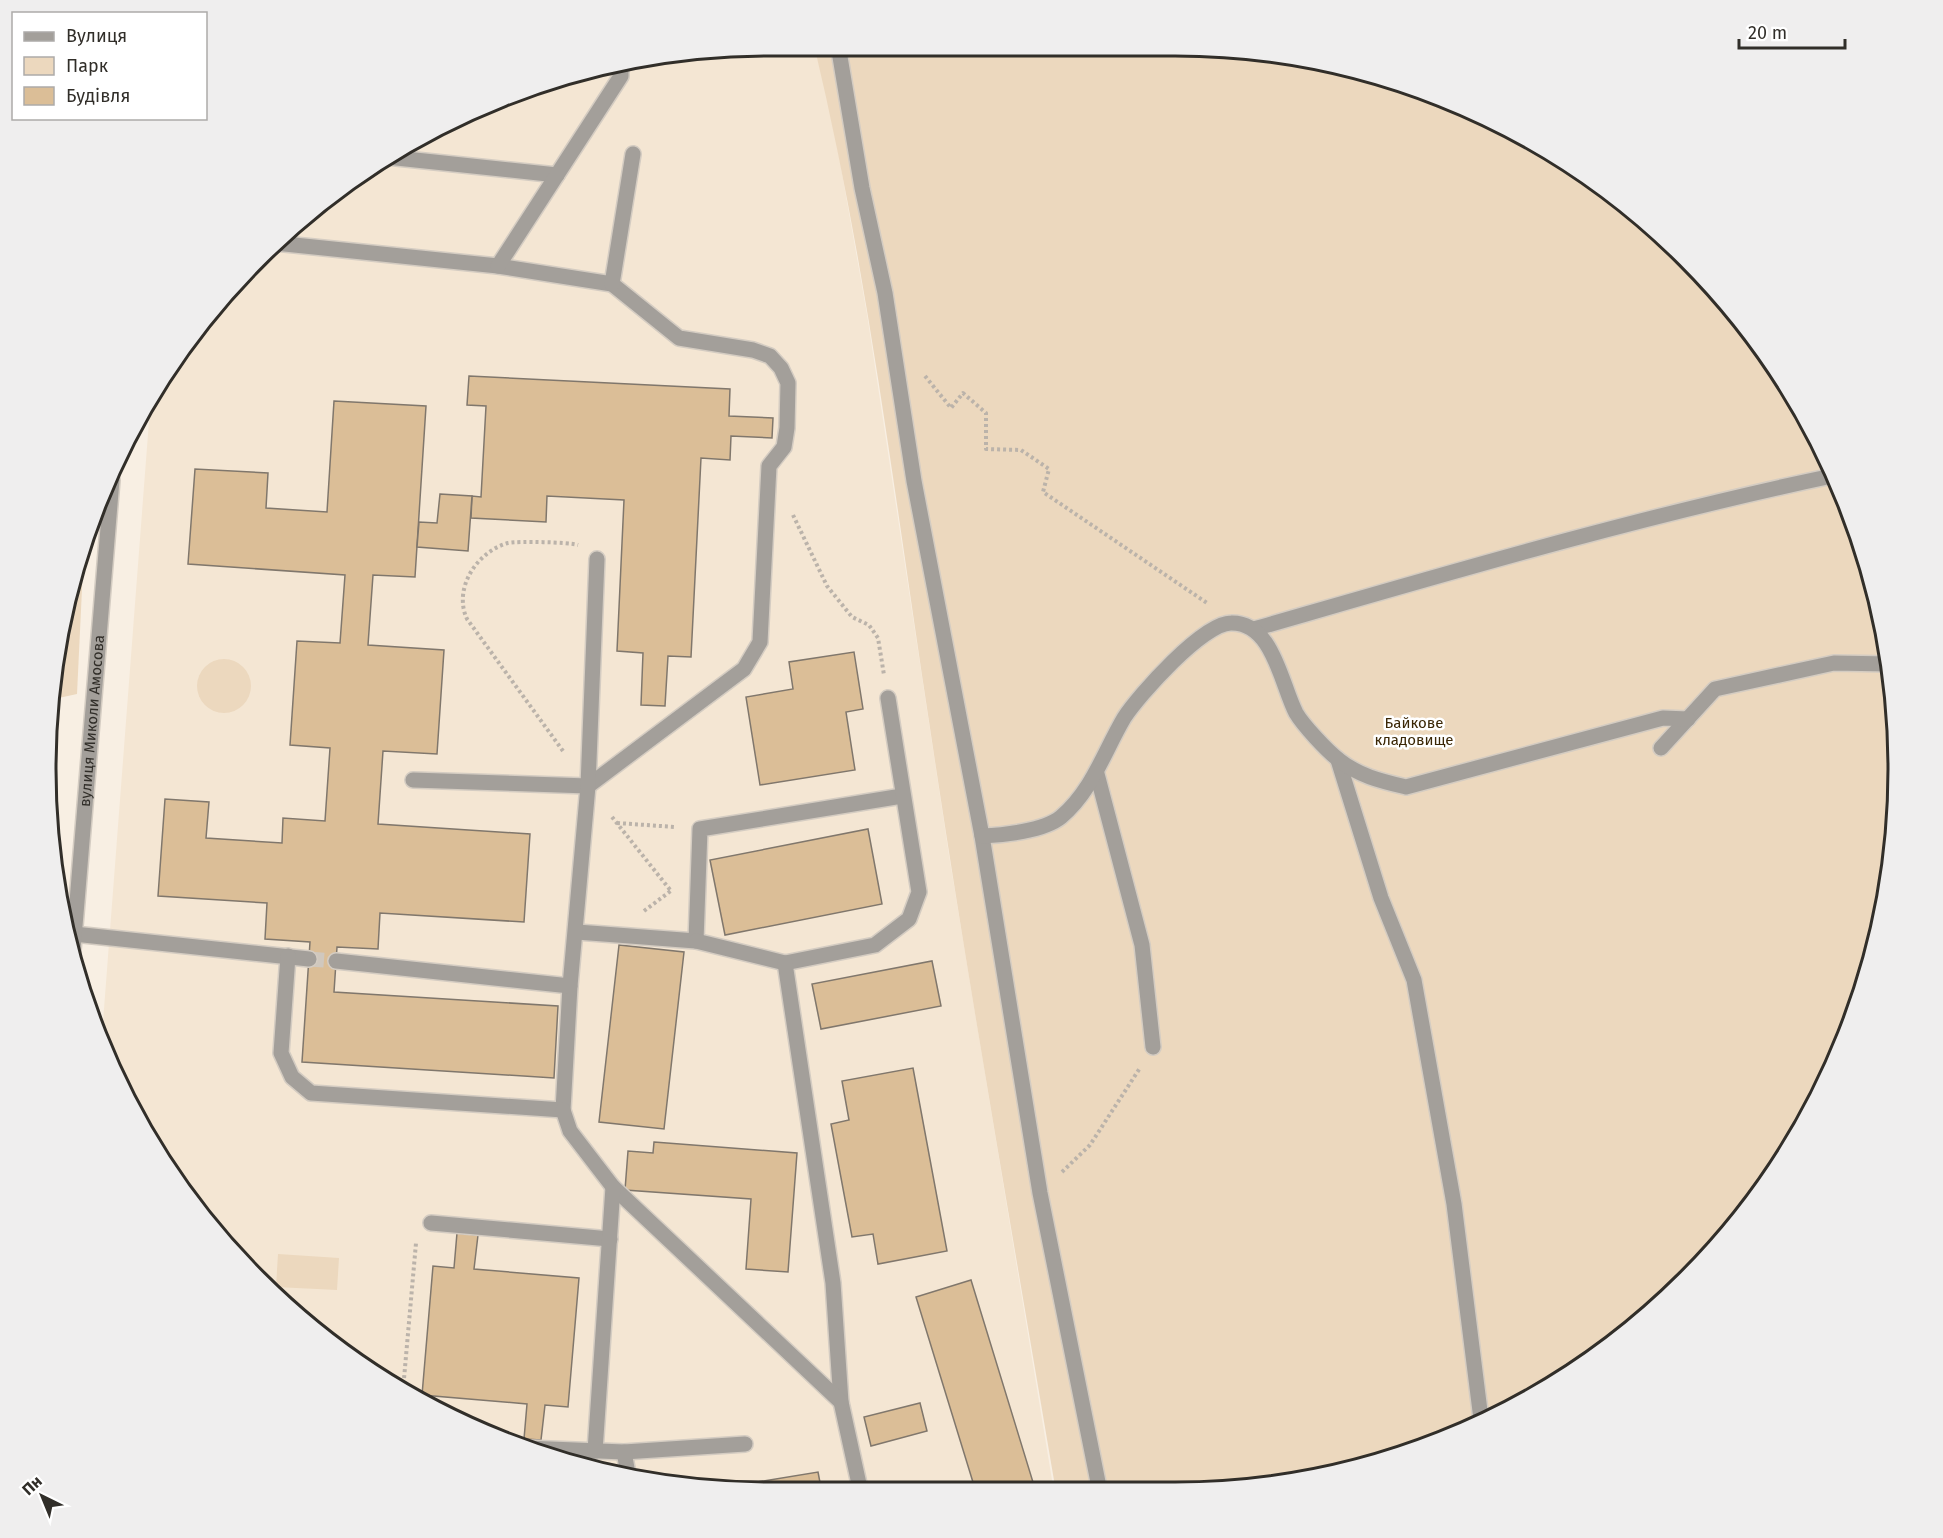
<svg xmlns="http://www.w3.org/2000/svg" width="1943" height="1538" font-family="'Fira Sans',sans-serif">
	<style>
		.built { fill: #f4e6d3 }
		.green { fill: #ecd8be }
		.building { fill: #dbbe97; stroke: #80776c; stroke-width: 1.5 }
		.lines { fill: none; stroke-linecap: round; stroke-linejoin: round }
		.minor-tunnel { stroke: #d0c8be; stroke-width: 15; stroke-dasharray: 15 8; stroke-linecap: butt }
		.minor-casing { stroke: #d4ccc2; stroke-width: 18 }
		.path { stroke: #bbb3aa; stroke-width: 4; stroke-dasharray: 3 3; stroke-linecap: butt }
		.minor { stroke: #a39f9a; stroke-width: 15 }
		.labels { text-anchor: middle; stroke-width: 5; stroke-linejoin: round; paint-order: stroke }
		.street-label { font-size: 15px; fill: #312e29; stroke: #fff }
		.park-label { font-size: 15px; fill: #3b2706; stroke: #fff }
		.rim { fill: none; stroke: #312e29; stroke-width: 3 }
	</style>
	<rect width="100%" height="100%" fill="#f8efe3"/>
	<!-- built -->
	<path class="built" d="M769 45H814L832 117 867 314 949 855 1054 1492 769 1493 628 1479 492 1438 366 1371 225 1247 142 1131 102 1035 151 395 257 257 407 142 582 70Z"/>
	<!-- green -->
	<g class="green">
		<path d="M814 45 1221 47 1407 84 1536 142 1651 224 1719 292 1801 407 1860 537 1892 675 1896 817 1873 957 1823 1090 1748 1210 1651 1314 1536 1396 1362 1468 1222 1491 1056 1492C1013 1238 968 983 930 728 895 500 868 270 814 45Z"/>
		<path d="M84 547 77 694 54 699 70 581Z"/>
		<circle cx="224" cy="686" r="27"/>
		<path d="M278 1254 339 1258 337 1290 276 1287Z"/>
	</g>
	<!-- building -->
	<g class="building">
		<path d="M469 376 730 389 729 416 773 418 772 438 731 436 730 460 701 458 691 657 668 656 665 706 641 705 643 653 617 651 624 500 547 496 546 522 471 518 472 496 481 497 486 406 467 405Z"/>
		<path d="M334 401 426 406 415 577 373 575 368 645 444 650 437 754 383 751 378 824 530 834 524 922 380 913 378 949 337 947 334 992 558 1006 554 1078 302 1062 310 942 265 939 267 903 158 896 165 799 209 802 206 838 282 843 283 818 325 821 330 748 290 745 297 641 340 643 345 575 188 564 195 469 268 473 266 508 327 512Z"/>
		<path d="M440 494 472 496 468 551 417 547 419 522 437 523Z"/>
		<path d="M854 652 863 709 846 712 855 770 760 785 746 697 793 689 789 662Z"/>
		<path d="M868 829 882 904 725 935 710 860Z"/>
		<path d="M619 945 684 952 664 1129 599 1122Z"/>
		<path d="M932 961 941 1006 821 1029 812 984Z"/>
		<path d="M913 1068 947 1251 878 1264 873 1234 852 1237 831 1124 849 1120 842 1081Z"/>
		<path d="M654 1142 797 1153 788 1272 746 1269 751 1199 625 1190 628 1151 653 1153Z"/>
		<path d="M457 1233 478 1235 474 1269 579 1278 568 1407 545 1405 541 1440 524 1439 527 1404 422 1395 433 1266 454 1268Z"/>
		<path d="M971 1280 1036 1492H976L916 1297Z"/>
		<path d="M920 1403 927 1431 871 1446 864 1417Z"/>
		<path d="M818 1472 822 1493 752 1491 751 1483Z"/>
	</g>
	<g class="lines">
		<!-- minor-tunnel -->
		<path class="minor-tunnel" d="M309 959 336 961"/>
		<defs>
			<g id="minor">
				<path d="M838 45 862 188 885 293 914 481 982 836 1040 1193 1100 1492"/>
				<path d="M387 157 557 175"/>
				<path d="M275 243 498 266 612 284 679 338 753 350 770 356 781 368 788 383 787 428 784 447 769 466 760 642 744 669 588 786 413 780"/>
				<path d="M498 266 621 76V64"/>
				<path d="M612 284 633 154"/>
				<path d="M1254 629C1445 574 1637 517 1832 476"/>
				<path d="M1661 748 1715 689 1834 663 1889 664"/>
				<path d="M1338 760 1381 898 1414 980 1454 1204 1481 1419"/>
				<path d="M1097 774 1142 945 1153 1047"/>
				<path d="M982 836C1003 835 1044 831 1061 817 1092 791 1104 752 1124 718 1139 695 1203 623 1231 623 1273 622 1281 684 1296 713 1303 725 1327 751 1339 760 1359 776 1381 781 1406 787L1663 718 1688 719"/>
				<path d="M577 932 696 941 700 829 902 796"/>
				<path d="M74 934 309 959"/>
				<path d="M696 941 785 963 875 945 909 919 919 892 888 698"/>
				<path d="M288 956 281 1053 292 1077 311 1093 563 1110 570 986"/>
				<path d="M336 961 570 986 588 786 597 559"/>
				<path id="s1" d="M72 962 112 480"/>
				<path d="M785 963 833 1283 841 1402 861 1493"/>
				<path d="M563 1110 570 1131 613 1187 841 1402"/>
				<path d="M431 1223 610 1239"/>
				<path d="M526 1448 624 1452 745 1444"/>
				<path d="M595 1451 613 1187"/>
				<path d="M624 1452 629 1479"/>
			</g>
		</defs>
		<!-- minor casing -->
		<use href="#minor" class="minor-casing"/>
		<!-- path -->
		<g class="path">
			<path d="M925 376 951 408 963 393 986 413V449L1021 450 1049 469 1043 492 1207 603"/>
			<path d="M793 515 827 586 852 617 869 625 878 638 884 675"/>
			<path d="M563 751 467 619C453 589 476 552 508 543 518 541 568 542 578 545"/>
			<path d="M612 817 671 891"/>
			<path d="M617 823 675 827"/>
			<path d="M644 911 672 890"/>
			<path d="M1062 1172 1090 1145 1140 1068"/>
			<path d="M403 1390 416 1243"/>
		</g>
		<!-- minor -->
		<use href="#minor" class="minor"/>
	</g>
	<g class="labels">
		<!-- street labels -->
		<g class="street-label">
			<text dy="5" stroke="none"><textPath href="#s1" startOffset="242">вулиця Миколи Амосова</textPath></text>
		</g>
		<!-- park labels -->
		<g class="park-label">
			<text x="1414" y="728">Байкове<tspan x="1414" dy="17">кладовище</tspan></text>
		</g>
	</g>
	<!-- crop -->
	<path d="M0 0H1943V1538H0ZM769 56H1175A713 713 0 0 1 1888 769V769A713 713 0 0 1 1175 1482H769A713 713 0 0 1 56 769V769A713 713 0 0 1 769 56Z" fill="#efeeee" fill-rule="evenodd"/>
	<path class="rim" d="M769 56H1175A713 713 0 0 1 1888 769V769A713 713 0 0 1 1175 1482H769A713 713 0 0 1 56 769V769A713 713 0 0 1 769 56Z"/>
	<!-- legend -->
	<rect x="12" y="12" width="195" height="108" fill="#ffffff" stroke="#adaba9" stroke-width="1.5"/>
	<rect x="24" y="32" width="30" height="9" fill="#a39f9a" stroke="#adaba9" stroke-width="1.5"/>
	<text x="66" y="42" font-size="18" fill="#312e29">Вулиця</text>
	<rect x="24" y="57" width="30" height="18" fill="#ecd8be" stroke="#adaba9" stroke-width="1.5"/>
	<text x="66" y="72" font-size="18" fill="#312e29">Парк</text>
	<rect x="24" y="87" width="30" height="18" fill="#dbbe97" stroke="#adaba9" stroke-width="1.5"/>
	<text x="66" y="102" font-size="18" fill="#312e29">Будівля</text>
	<!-- north arrow -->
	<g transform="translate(42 1496) rotate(317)" stroke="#ffffff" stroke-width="4.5" paint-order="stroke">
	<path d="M0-4.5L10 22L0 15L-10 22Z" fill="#312e29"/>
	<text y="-9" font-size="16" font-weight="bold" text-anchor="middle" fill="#312e29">Пн</text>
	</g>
	<!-- scale -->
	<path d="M1739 39v9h106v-9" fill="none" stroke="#312e29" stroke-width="3"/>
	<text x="1748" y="39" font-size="18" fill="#312e29" stroke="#ffffff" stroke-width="4.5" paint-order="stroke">20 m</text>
</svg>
